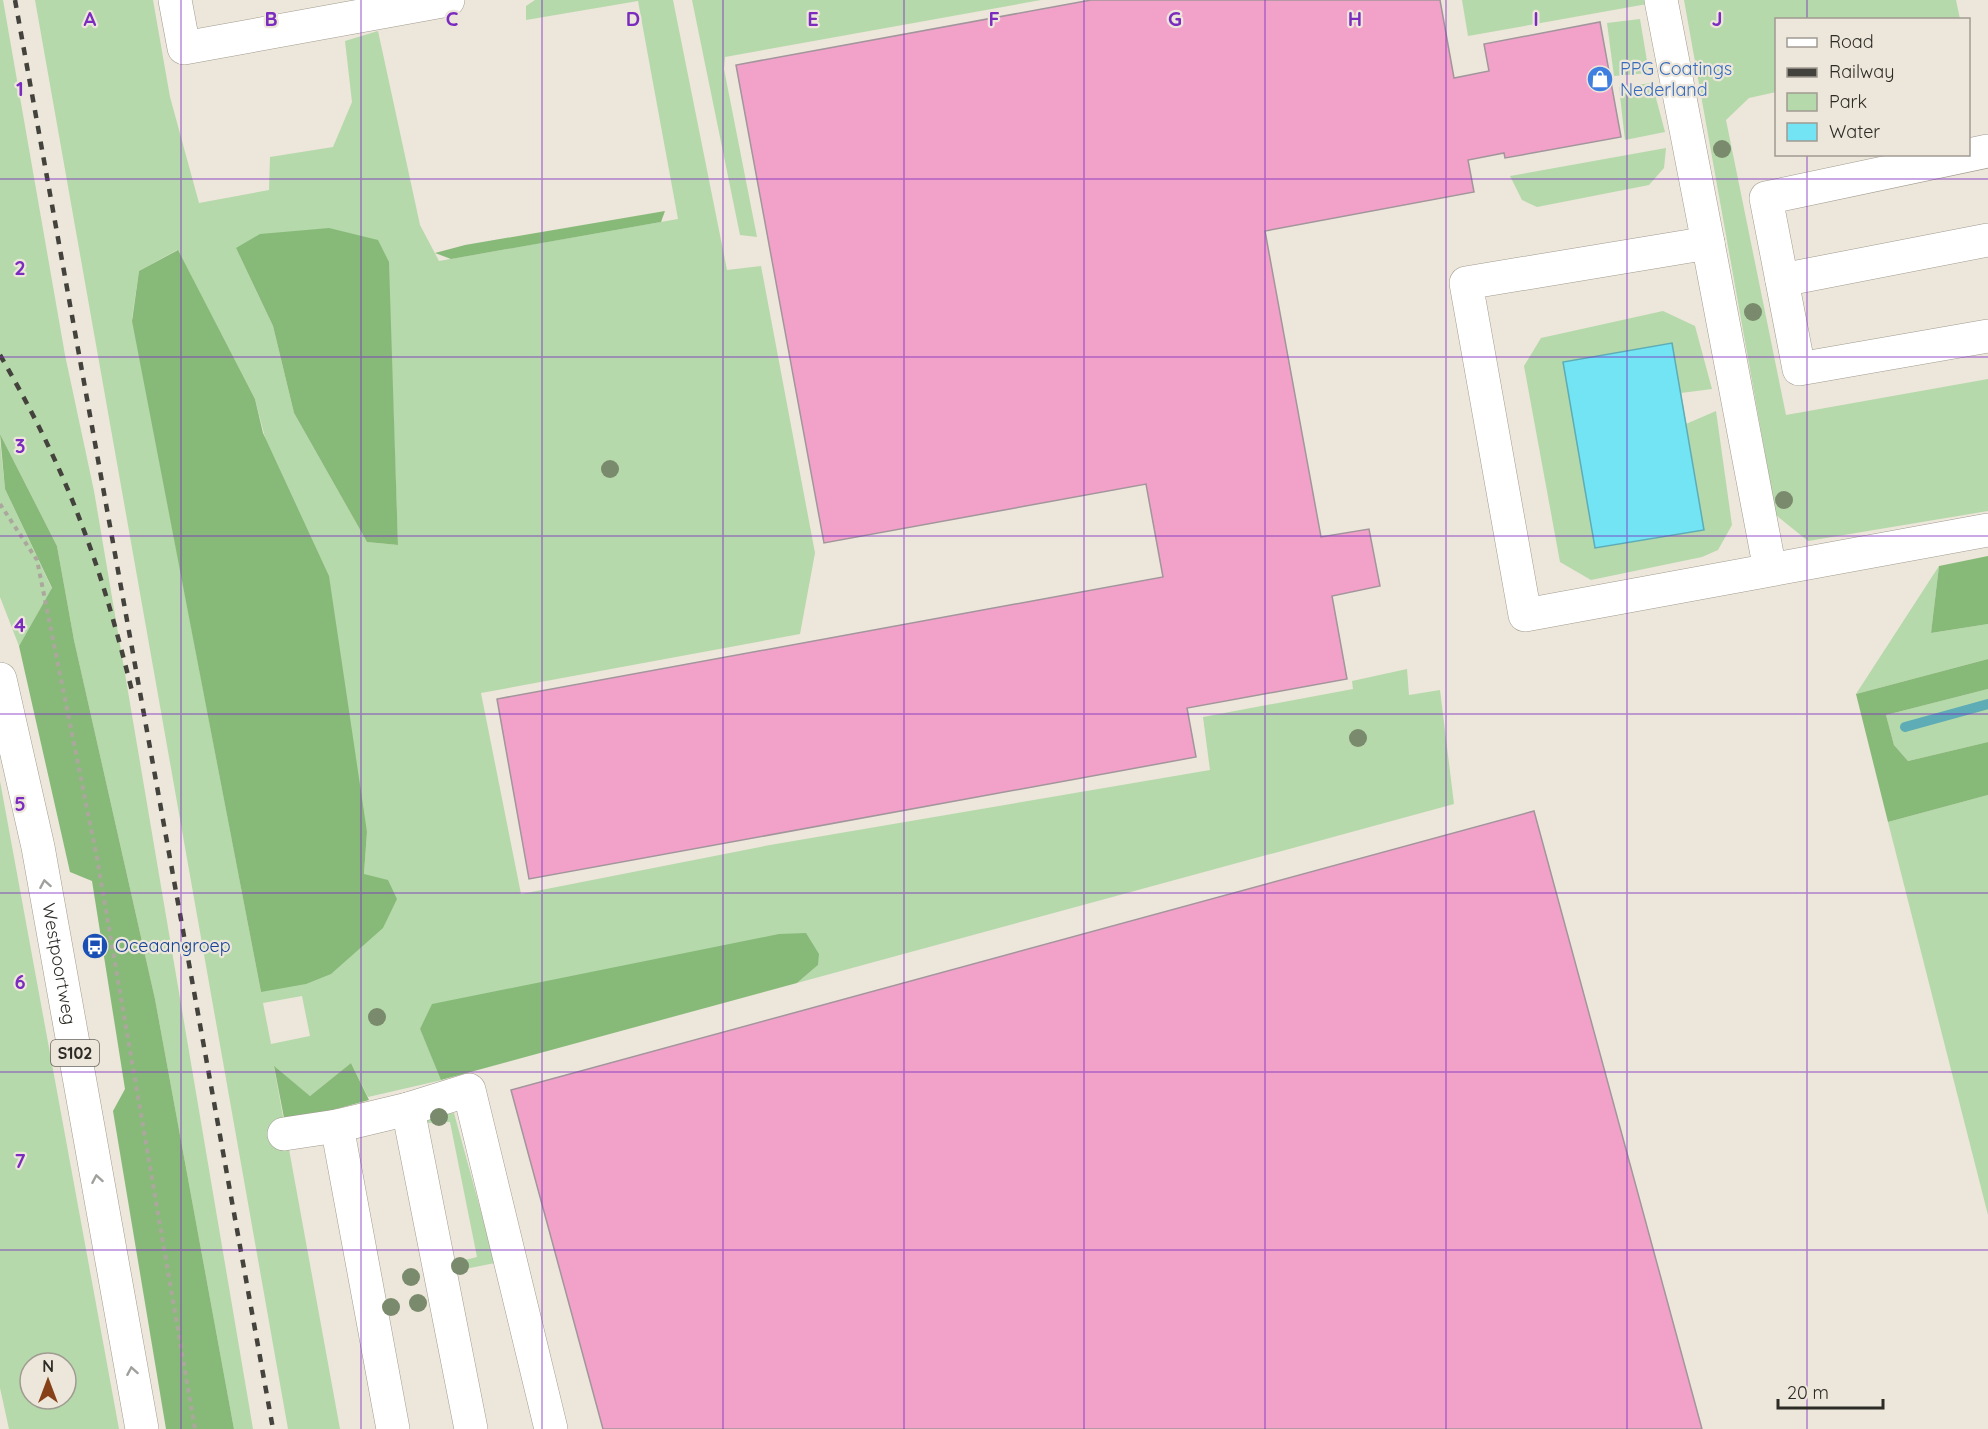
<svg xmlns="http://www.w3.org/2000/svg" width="1988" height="1429" font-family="Quicksand,sans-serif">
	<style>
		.green { fill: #b5d9ab; fill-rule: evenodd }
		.forest { fill: #87ba79 }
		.water { fill: #72e4f3; stroke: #5dacb6; stroke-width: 1.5 }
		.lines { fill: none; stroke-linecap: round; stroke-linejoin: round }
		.stream { stroke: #5dacb6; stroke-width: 10 }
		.building { fill: #f2a2c9; stroke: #a2959b; stroke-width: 1.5 }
		.minor-casing { stroke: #a19b8f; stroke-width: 34 }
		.major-casing { stroke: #a19b8f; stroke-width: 34 }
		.path { stroke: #aca79d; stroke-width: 4; stroke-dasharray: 4.5 4.5; stroke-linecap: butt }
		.minor { stroke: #fff; stroke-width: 33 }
		.major { stroke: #fff; stroke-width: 33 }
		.rail { stroke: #44423c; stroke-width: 4.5; stroke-dasharray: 8 8; stroke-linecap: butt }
		.tree { fill: #7a8a6c }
		.oneway { stroke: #a0a09d }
		.grid { fill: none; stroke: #7b2cbf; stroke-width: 1.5; stroke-opacity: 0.55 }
		.labels { text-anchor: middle; stroke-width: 4.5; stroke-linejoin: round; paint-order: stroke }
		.shield { fill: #ede6da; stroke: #67635c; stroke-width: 1.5 }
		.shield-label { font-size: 16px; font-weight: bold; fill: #2d2b26 }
		.shop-label { font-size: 18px; fill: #366cbe; stroke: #ede6da; text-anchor: start }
		.transit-label { font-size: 18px; fill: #164399; stroke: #ede6da; text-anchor: start }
		.street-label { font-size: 18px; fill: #2d2b26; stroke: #ede6da }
		.grid-label { font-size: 20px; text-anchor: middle; font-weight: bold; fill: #7b2cbf; stroke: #ede6da; stroke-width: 4.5; stroke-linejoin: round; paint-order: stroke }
	</style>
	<rect width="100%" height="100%" fill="#ede6da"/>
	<!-- green -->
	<g class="green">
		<path d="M0 0H3L65 355 94 491 253 1429H234L155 999 74 640 57 546 0 434Z"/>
		<path d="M35 0H153L170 97 199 203 269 190 270 157 333 147 352 102 345 41 378 31 420 225 439 261 678 219 638 1 526 20V6L535 0H673L727 270 761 266 815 553 800 634 481 693 521 894 770 845 1210 770 1203 717 1353 689 1352 681 1407 669 1409 695 1440 690 1454 804 797 983 818 965 420 1029 442 1080 368 1097 351 1063 310 1096 274 1067 340 1429H288ZM236 248 388 260 398 545 367 542 294 413 273 326ZM177 250 255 399 367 832 364 875 261 992 132 318 139 271ZM302 996 310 1036 271 1044 263 1003Z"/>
		<path d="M692 0H1041L725 57 724 69 757 237 740 235Z"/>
		<path d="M1462 0H1646L1647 4 1468 36Z"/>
		<path d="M1684 0H1956L1960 19 1776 20V92L1749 98 1726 120 1786 415 1988 379V511L1808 541 1776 515Z"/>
		<path d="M1640 19 1649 73 1614 76 1607 23Z"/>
		<path d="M1652 83 1665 132 1625 140 1619 87Z"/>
		<path d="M1666 148 1664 168 1649 185 1537 207 1522 200 1510 176Z"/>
		<path d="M1663 311 1695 326 1712 389 1681 393 1673 344 1704 530 1686 424 1716 411 1732 525 1718 550 1702 557 1591 580 1560 562 1524 366 1541 338Z"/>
		<path d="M0 441 5 489 52 589 19 646 0 597Z"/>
		<path d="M1939 566 1931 633 1988 624V659L1856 694Z"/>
		<path d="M1988 689V742L1908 761 1894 745 1886 715Z"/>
		<path d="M0 781 119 1429H9L0 1388ZM30 1363H66V1399H30Z"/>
		<path d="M1988 795V1215L1888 822Z"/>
		<path d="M454 1113 495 1263 455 1271 453 1263 477 1257 450 1122 428 1123 427 1117Z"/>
	</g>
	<!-- forest -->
	<g class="forest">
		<path d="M665 211 661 222 451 259 435 253 465 245Z"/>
		<path d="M329 228 378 240 389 262 398 545 367 542 294 413 273 326 236 248 260 234Z"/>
		<path d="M178 250 255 399 263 433 329 576 367 832 364 874 388 880 397 899 383 928 331 974 306 984 261 992 132 321 139 271Z"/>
		<path d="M0 434 57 546 74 640 155 999 234 1429H166L113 1111 125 1089 92 881 70 872 19 646 52 588 5 489Z"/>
		<path d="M1988 556V624L1931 633 1939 566Z"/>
		<path d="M1988 659V689L1886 715 1894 745 1908 761 1988 742V795L1888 822 1856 694Z"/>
		<path d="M806 933 819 954 818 965 797 983 441 1080 420 1029 432 1004 779 934Z"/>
		<path d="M351 1063 369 1100 285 1123 274 1066 310 1096Z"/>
	</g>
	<!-- water -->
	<path class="water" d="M1672 343 1704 530 1595 548 1563 362Z"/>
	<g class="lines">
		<!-- stream -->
		<path class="stream" d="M1905 727 1988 704"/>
	</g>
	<!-- building -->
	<g class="building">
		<path d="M1091 0H1440L1454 78 1489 71 1484 44 1600 22 1621 137 1505 158 1504 153 1468 160 1474 192 1265 231 1321 537 1369 529 1380 586 1332 596 1347 679 1187 708 1196 757 529 879 497 699 1163 577 1146 484 824 543 736 65Z"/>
		<path d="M1534 811 1702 1429H603L511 1090Z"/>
	</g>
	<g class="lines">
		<defs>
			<g id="minor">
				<path d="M175 0 184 48 448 0"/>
				<path d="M1661 0 1708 243"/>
				<path d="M1988 151 1766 198 1799 369 1988 336"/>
				<path d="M1782 280 1988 240"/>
				<path d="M1770 570 1708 243 1466 283 1525 615 1988 530"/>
				<path d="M408 1109 471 1429"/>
				<path d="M337 1126 408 1109 469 1090 551 1429"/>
				<path d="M284 1134 337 1126 393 1429"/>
			</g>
			<g id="major">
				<path id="s1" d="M0 679 38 847 142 1429"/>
			</g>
		</defs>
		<!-- minor casing -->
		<use href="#minor" class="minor-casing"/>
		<!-- major casing -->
		<use href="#major" class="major-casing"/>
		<!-- path -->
		<path class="path" d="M0 504 37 560 97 858 195 1429"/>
		<!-- minor -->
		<use href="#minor" class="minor"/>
		<!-- major -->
		<use href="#major" class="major"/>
		<!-- rail -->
		<g class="rail">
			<path d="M15 0 273 1429"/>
			<path d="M0 355C32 410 61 468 83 528 104 583 119 639 133 695"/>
		</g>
	</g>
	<!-- trees -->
	<g class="tree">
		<circle cx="1722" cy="149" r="9"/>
		<circle cx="1753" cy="312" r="9"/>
		<circle cx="610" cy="469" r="9"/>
		<circle cx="1784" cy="500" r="9"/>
		<circle cx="1358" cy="738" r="9"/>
		<circle cx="377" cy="1017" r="9"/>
		<circle cx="439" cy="1117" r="9"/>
		<circle cx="460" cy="1266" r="9"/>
		<circle cx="411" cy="1277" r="9"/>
		<circle cx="418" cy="1303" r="9"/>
		<circle cx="391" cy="1307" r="9"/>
	</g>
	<!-- one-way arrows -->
	<defs><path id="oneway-chevron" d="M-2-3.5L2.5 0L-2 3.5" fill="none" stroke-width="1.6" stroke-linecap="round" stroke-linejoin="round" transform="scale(1.5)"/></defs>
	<g class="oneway">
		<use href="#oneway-chevron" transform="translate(45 884) rotate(-100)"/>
		<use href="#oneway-chevron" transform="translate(97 1179) rotate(-100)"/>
		<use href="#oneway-chevron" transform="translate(132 1371) rotate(-100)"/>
	</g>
	<!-- grid -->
	<path class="grid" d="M181 0V1429M361 0V1429M542 0V1429M723 0V1429M904 0V1429M1084 0V1429M1265 0V1429M1446 0V1429M1627 0V1429M1807 0V20M1807 154V1429M0 179H1988M0 357H1988M0 536H1988M0 714H1988M0 893H1988M0 1072H1988M0 1250H1988"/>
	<!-- icons -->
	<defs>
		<symbol id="shop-disc" viewBox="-11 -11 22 22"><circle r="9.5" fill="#3f7fe0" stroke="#ede6da"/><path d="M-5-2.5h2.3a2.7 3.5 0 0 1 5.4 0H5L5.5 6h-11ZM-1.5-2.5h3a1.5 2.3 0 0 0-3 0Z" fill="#fff"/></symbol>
		<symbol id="bus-disc" viewBox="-11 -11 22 22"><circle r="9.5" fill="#1a4fb4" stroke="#ede6da"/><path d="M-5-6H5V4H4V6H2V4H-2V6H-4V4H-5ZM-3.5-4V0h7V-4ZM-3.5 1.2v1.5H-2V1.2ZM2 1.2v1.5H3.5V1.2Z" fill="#fff"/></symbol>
	</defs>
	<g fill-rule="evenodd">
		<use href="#shop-disc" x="1585" y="64" width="30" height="30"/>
		<use href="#bus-disc" x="80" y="931" width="30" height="30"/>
	</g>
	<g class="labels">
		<!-- shield labels -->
		<rect class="shield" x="51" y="1040" width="48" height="26" rx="4.5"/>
		<g class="shield-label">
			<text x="75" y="1059">S102</text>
		</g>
		<!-- shop labels -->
		<g class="shop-label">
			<text x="1620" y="75">PPG Coatings<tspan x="1620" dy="21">Nederland</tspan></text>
		</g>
		<!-- transit labels -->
		<g class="transit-label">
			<text x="115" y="952">Oceaangroep</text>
		</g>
		<!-- street labels -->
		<g class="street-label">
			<text dy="6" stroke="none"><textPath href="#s1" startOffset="291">Westpoortweg</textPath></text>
		</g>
	</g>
	<g class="grid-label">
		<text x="90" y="26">A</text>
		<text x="271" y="26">B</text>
		<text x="452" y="26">C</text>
		<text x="633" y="26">D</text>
		<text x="813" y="26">E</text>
		<text x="994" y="26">F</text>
		<text x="1175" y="26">G</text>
		<text x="1355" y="26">H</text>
		<text x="1536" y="26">I</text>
		<text x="1717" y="26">J</text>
		<text x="20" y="96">1</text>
		<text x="20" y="275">2</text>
		<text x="20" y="453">3</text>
		<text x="20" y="632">4</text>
		<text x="20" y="811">5</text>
		<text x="20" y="989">6</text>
		<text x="20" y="1168">7</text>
	</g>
	<!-- legend -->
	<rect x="1775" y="18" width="195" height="138" fill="#ede6da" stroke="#a09b92" stroke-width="1.5"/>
	<rect x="1787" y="38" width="30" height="9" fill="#ffffff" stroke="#a09b92" stroke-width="1.5"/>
	<text x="1829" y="48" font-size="18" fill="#2d2b26">Road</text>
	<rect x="1787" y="68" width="30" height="9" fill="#44423c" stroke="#a09b92" stroke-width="1.5"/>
	<text x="1829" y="78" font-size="18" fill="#2d2b26">Railway</text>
	<rect x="1787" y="93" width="30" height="18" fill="#b5d9ab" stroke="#a09b92" stroke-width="1.5"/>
	<text x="1829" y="108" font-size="18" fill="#2d2b26">Park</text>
	<rect x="1787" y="123" width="30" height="18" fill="#72e4f3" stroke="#a09b92" stroke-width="1.5"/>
	<text x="1829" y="138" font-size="18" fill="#2d2b26">Water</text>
	<!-- north arrow -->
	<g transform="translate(48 1381)"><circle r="28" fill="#ede6da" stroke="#a09b92" stroke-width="1.5"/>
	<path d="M0-4.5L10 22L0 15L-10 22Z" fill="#864119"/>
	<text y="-9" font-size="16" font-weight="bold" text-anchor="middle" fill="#2d2b26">N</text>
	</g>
	<!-- scale -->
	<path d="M1778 1399v9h105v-9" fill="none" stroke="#2d2b26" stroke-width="3"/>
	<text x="1787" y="1399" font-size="18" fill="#2d2b26" stroke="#ede6da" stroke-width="4.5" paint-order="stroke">20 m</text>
</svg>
